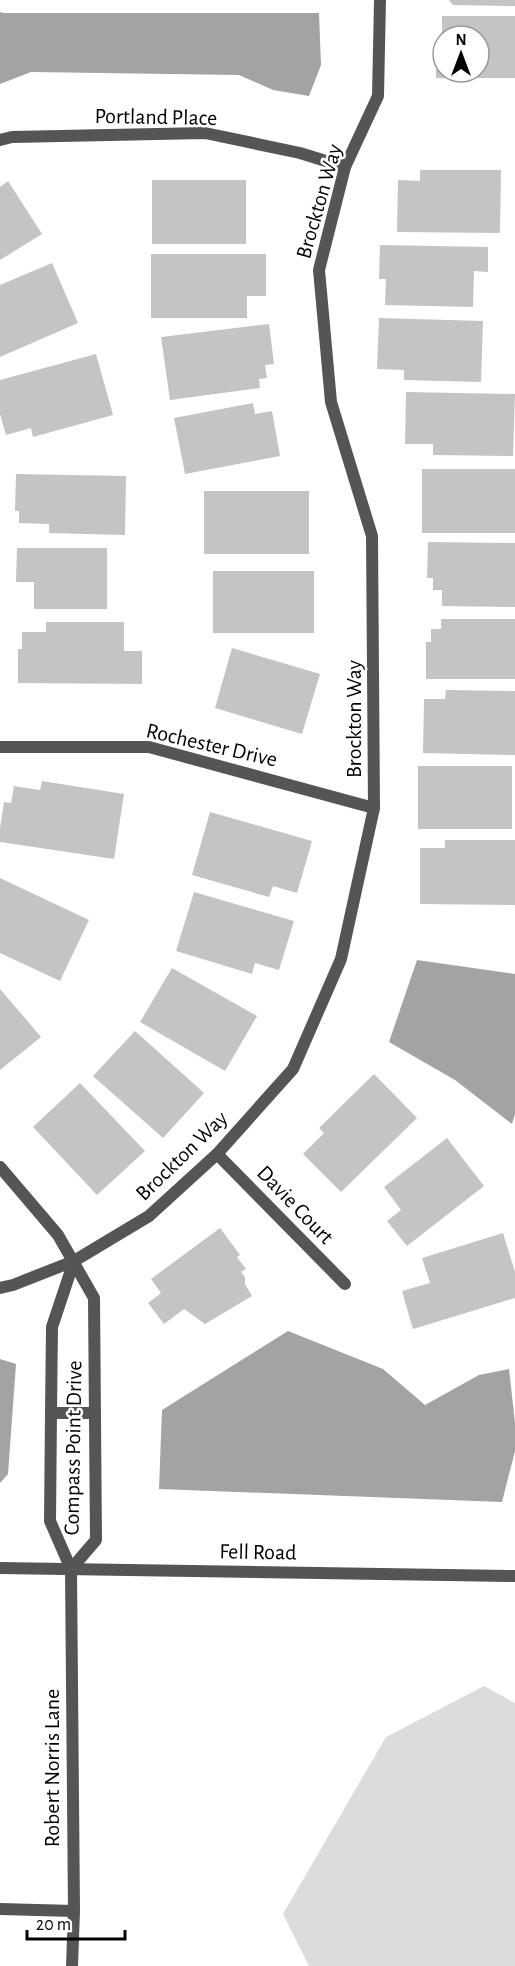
<svg xmlns="http://www.w3.org/2000/svg" width="515" height="1966" font-family="'Alegreya Sans',sans-serif">
	<style>
		.green { fill: #dcdcdc }
		.water { fill: #a3a3a3 }
		.building { fill: #c4c4c4 }
		.lines { fill: none; stroke-linecap: round; stroke-linejoin: round }
		.minor { stroke: #555; stroke-width: 12 }
		.labels { text-anchor: middle; stroke-width: 5; stroke-linejoin: round; paint-order: stroke }
		.street-label { font-size: 22px; fill: #000; stroke: #fff }
	</style>
	<rect width="100%" height="100%" fill="#fff"/>
	<!-- green -->
	<path class="green" d="M484 1686 515 1703V1966H309L283 1914 386 1737Z"/>
	<!-- water -->
	<g class="water">
		<path d="M0 12 3 13H319L321 65 309 96 273 90 239 75 31 72 0 84Z"/>
		<path d="M417 960 515 974V1114L512 1124 455 1080 389 1042Z"/>
		<path d="M288 1331 383 1369 425 1405 479 1375 509 1369 515 1423V1451L502 1502 159 1489 162 1410Z"/>
		<path d="M0 1359 16 1364 8 1474 0 1483Z"/>
	</g>
	<!-- building -->
	<g class="building">
		<path d="M449 0H515V6L453 5Z"/>
		<path d="M442 16H515V78H436V44H443V72H479V36H442Z"/>
		<path d="M420 170H501L500 233 397 232 398 180 420 181Z"/>
		<rect x="152" y="180" width="94" height="64"/>
		<path d="M8 181 42 234 0 260V187Z"/>
		<path d="M380 245 488 247V272L474 271 473 307 385 305 386 279H379Z"/>
		<path d="M151 254H266V296H247V318H151Z"/>
		<path d="M52 263 78 323 0 357V285Z"/>
		<path d="M379 318 483 321 481 382 404 380V370L377 369Z"/>
		<path d="M269 324 274 364 265 365 267 378 259 379 260 388 170 400 161 337Z"/>
		<path d="M96 354 113 415 33 437 31 428 6 435 0 414V380Z"/>
		<path d="M406 392 515 394 513 456 433 455V444H405Z"/>
		<path d="M253 403 255 414 272 411 280 456 185 474 174 418Z"/>
		<rect x="422" y="469" width="93" height="64"/>
		<path d="M16 474 126 476 125 535 49 533V524L19 523V511H15Z"/>
		<rect x="204" y="491" width="105" height="63"/>
		<path d="M428 542 515 543V607L442 606V590H433V578H427Z"/>
		<path d="M17 548H107V609H34V582H16Z"/>
		<rect x="213" y="571" width="101" height="62"/>
		<path d="M441 619H515V679H426V642H431V629H441Z"/>
		<path d="M46 622H124V651H142V684L18 683V649H22V632H46Z"/>
		<path d="M232 648 320 674 302 734 215 708Z"/>
		<path d="M446 690 515 691V755L423 753 424 699H445Z"/>
		<rect x="418" y="766" width="94" height="63"/>
		<path d="M42 781 124 794 114 859 0 842V828L4 802 11 803 14 786 40 790Z"/>
		<path d="M210 812 312 841 297 893 273 886 269 897 192 875Z"/>
		<path d="M445 840H515V905L420 904V848H445Z"/>
		<path d="M0 878 89 920 60 981 0 953Z"/>
		<path d="M194 892 294 921 279 970 255 963 252 974 176 951Z"/>
		<path d="M172 968 257 1016 225 1071 140 1022Z"/>
		<path d="M0 989 41 1037 0 1070Z"/>
		<path d="M135 1031 204 1093 163 1138 93 1076Z"/>
		<path d="M374 1074 417 1118 341 1192 303 1154 324 1133 319 1128Z"/>
		<path d="M80 1083 145 1151 97 1195 33 1127Z"/>
		<path d="M447 1138 484 1186 407 1246 387 1221 401 1210 384 1187Z"/>
		<path d="M220 1228 240 1255 237 1257 246 1269 241 1272 245 1277V1284L252 1296 205 1324 184 1309 164 1324 148 1303 161 1293 151 1279Z"/>
		<path d="M503 1233 515 1272V1298L413 1329 402 1291 430 1283 422 1258Z"/>
	</g>
	<g class="lines">
		<!-- minor -->
		<g class="minor">
			<path d="M0 140 12 137 205 133 300 153 345 167"/>
			<path d="M0 747H149L374 808"/>
			<path d="M217 1154 345 1284"/>
			<path d="M0 1167 58 1235 94 1298 96 1540 71 1569"/>
			<path d="M0 1288 13 1285 74 1261 149 1216 217 1154 293 1069 341 959 374 808 372 536 331 402 319 270 345 167 378 96 380 0"/>
			<path d="M51 1413H95"/>
			<path d="M0 1568 515 1576"/>
			<path d="M0 1909 74 1911"/>
			<path d="M72 1966 74 1911 71 1569 50 1521 51 1413 52 1327 74 1261"/>
		</g>
	</g>
	<g class="labels">
		<!-- street labels -->
		<g class="street-label">
			<text transform="translate(156 116) rotate(1)" y="8">Portland Place</text>
			<text transform="translate(318 201) rotate(-74)" y="8">Brockton Way</text>
			<text transform="translate(353 719) rotate(-90)" y="8">Brockton Way</text>
			<text transform="translate(212 744) rotate(13)" y="8">Rochester Drive</text>
			<text transform="translate(181 1155) rotate(-44)" y="8">Brockton Way</text>
			<text transform="translate(296 1204) rotate(46)" y="8">Davie Court</text>
			<text transform="translate(72 1448) rotate(-89)" y="8">Compass Point Drive</text>
			<text transform="translate(258 1551) rotate(1)" y="8">Fell Road</text>
			<text transform="translate(51 1768) rotate(-90)" y="8">Robert Norris Lane</text>
		</g>
	</g>
	<!-- north arrow -->
	<g transform="translate(461 54)"><circle r="28" fill="#ffffff" stroke="#999999" stroke-width="1.5"/>
	<path d="M0-4.5L10 22L0 15L-10 22Z" fill="#000000"/>
	<text y="-9" font-size="16" font-weight="bold" text-anchor="middle" fill="#000000">N</text>
	</g>
	<!-- scale -->
	<path d="M27 1930v9h98v-9" fill="none" stroke="#000000" stroke-width="3"/>
	<text x="36" y="1930" font-size="18" fill="#000000" stroke="#ffffff" stroke-width="4.5" paint-order="stroke">20 m</text>
</svg>
